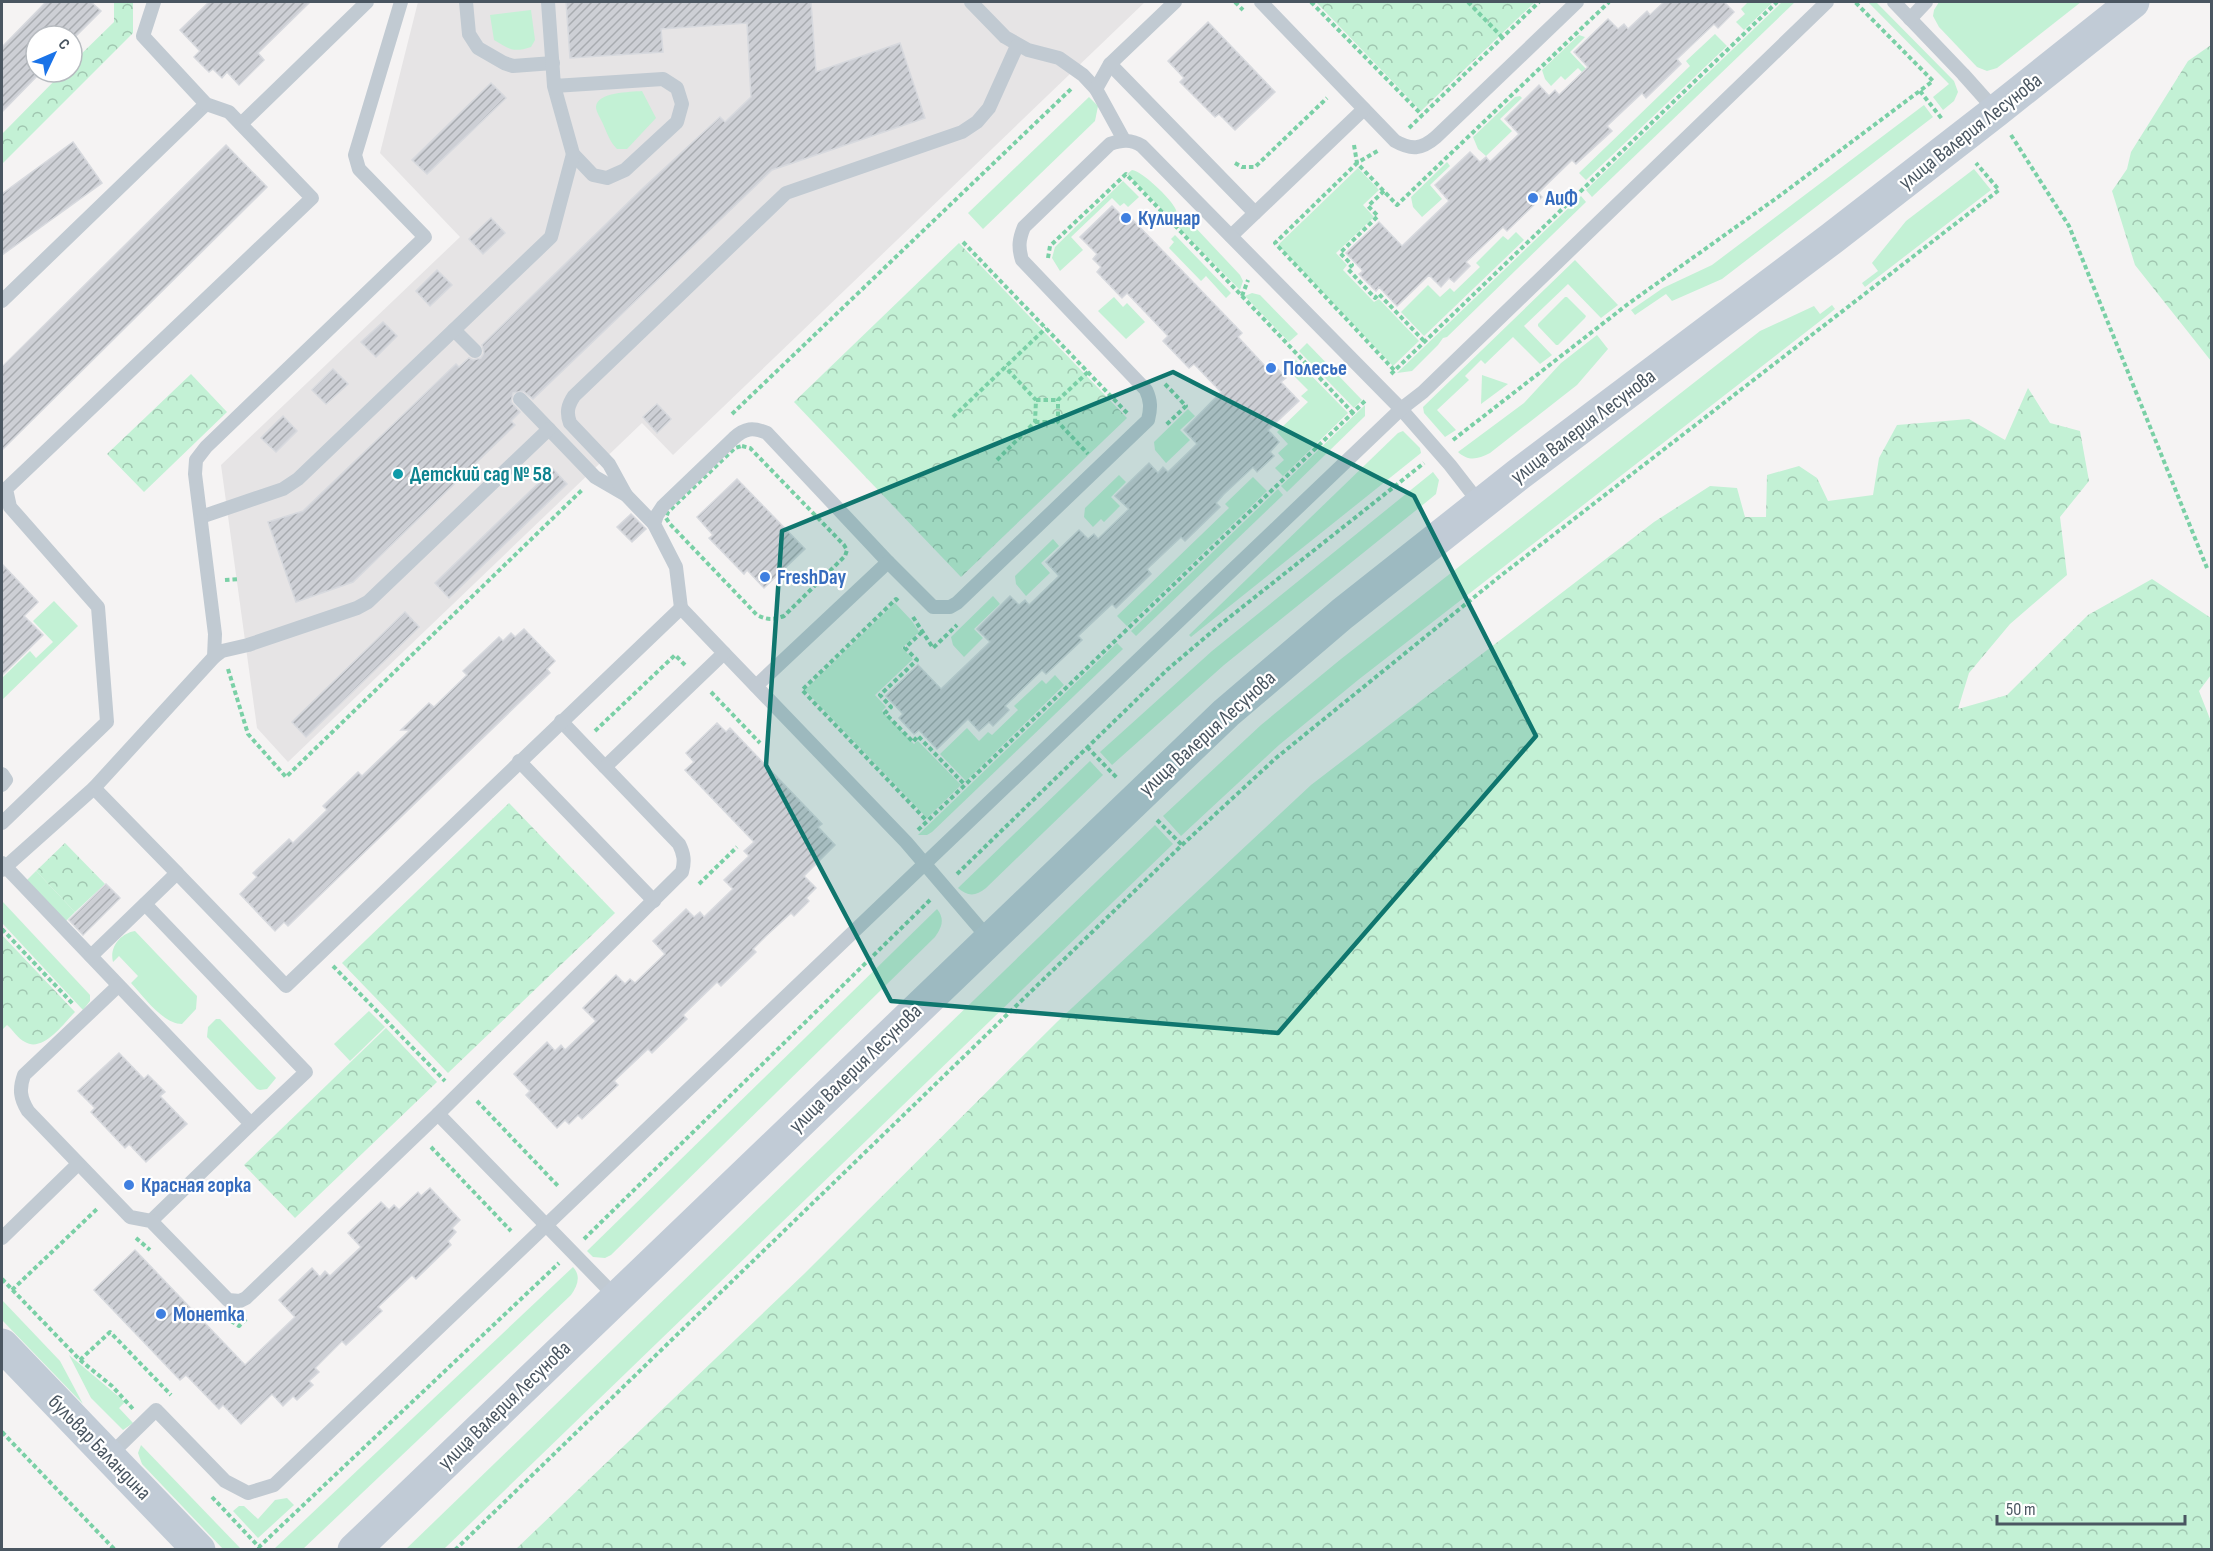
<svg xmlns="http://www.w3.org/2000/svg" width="2213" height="1551" font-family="'Sofia Sans Condensed',sans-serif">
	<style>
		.education { fill: #e6e4e5 }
		.green { fill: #c3f1d5 }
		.forest { fill: url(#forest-crowns) }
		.building { fill: url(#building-hatch); stroke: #d7d9de; stroke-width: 1.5 }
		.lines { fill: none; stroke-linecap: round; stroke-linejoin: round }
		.path { stroke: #7ad0a6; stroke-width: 4; stroke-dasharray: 4.5 3; stroke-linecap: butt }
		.service { stroke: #c1cad2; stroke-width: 14 }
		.secondary { stroke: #c1cbd6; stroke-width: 33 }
		.marked { fill: #0f766e; fill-opacity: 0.2; stroke: #0f766e; stroke-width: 4.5; stroke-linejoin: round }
		.shop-dot { fill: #3f7fe0; stroke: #fff; stroke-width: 2 }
		.culture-dot { fill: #0f9aa8; stroke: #fff; stroke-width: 2 }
		.labels { text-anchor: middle; stroke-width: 4.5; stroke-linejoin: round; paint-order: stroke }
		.street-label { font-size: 21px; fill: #4a5661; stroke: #fff }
		.shop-label { font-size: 21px; font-weight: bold; fill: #366cbe; stroke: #fff; text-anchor: start }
		.culture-label { font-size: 21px; font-weight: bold; fill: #0d838f; stroke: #fff; text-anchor: start }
	</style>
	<defs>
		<pattern id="forest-crowns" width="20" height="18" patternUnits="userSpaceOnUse" patternTransform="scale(1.5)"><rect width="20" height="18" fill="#c3f1d5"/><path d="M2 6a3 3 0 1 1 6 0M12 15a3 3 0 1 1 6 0" fill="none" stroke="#a0c6b0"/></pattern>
		<pattern id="building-hatch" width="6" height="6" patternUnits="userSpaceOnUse" patternTransform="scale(1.5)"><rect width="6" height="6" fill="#cdcfd5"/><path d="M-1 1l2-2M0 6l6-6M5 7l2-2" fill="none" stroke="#a8abb0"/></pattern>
	</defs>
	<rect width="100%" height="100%" fill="#f5f3f3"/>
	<!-- education -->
	<path class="education" d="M418 2H1145L673 455 642 423 288 762 257 728 221 465 460 237 380 153Z"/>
	<!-- green -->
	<g class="green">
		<path d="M1748 2H1773L1744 30 1736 22 1745 14 1741 9Z"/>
		<path d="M1782 2H1795L1592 197 1586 190Z"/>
		<path d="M1868 2H1876L1954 81 1958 92 1954 101 1943 110 1933 97 1949 84Z"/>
		<path d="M1939 2H2081L1997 68 1987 71 1977 67 1939 27 1933 16 1934 10Z"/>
		<path d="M531 10 535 40 531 47C513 53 509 49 494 40L490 15Z"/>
		<path d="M1715 34 1727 46 1586 180 1579 173 1690 66 1686 61Z"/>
		<path d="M1579 35 1585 37 1570 52 1586 69 1582 72 1578 68 1565 80 1561 76 1551 86 1545 79 1542 70Z"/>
		<path d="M642 91 656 118 627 149H617C610 142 607 133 603 124 601 119 596 112 596 107 597 92 630 92 642 91Z"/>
		<path d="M1520 96 1522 98 1500 119 1512 131 1486 156 1478 149 1473 137 1515 97Z"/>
		<path d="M1089 97 1098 106 1095 121 983 229 968 213Z"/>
		<path d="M1924 105 1933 117 1722 279 1672 301 1666 294 1635 315 1631 310 1663 288 1712 265Z"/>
		<path d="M1447 162 1450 166 1430 185 1442 199 1422 217 1413 207 1411 197Z"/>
		<path d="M1358 168 1379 190 1363 205 1374 217 1336 253 1347 265 1343 270 1374 302 1379 299 1419 341 1393 366 1278 245Z"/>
		<path d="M1974 169 1991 190 1865 287 1862 283 1878 271 1872 263 1906 221Z"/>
		<path d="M1132 170C1142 171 1170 198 1175 208 1178 213 1176 217 1174 221L1127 174Z"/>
		<path d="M1123 181 1139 197 1128 207 1124 203 1120 206 1112 198 1071 237 1083 250 1060 271 1052 258 1055 247Z"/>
		<path d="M1581 196 1586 202 1447 337 1443 338 1438 345 1412 371 1397 373Z"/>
		<path d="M1186 224 1194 226 1240 275 1243 281 1240 290 1178 227Z"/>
		<path d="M1516 232 1524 240 1424 336 1401 312 1428 285 1440 297 1450 288 1454 292 1480 267 1476 263 1503 236 1508 240Z"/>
		<path d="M1175 235 1231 293 1226 298 1206 276 1201 281 1169 248 1174 242 1171 239Z"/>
		<path d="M1575 260 1618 305 1601 318 1568 284 1524 326 1552 355 1540 364 1513 337 1485 364 1481 360 1465 376 1469 380 1437 410 1456 430 1445 437 1424 413 1423 407Z"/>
		<path d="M1252 293 1260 295 1298 334 1289 342 1245 296Z"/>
		<path d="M1114 297 1123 307 1127 303 1145 322 1126 339 1098 311Z"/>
		<path d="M1565 297H1567L1586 316 1585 318 1558 345H1556L1538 326V324Z"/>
		<path d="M1832 305 1835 309 1824 318 1358 680 1279 745 1181 836 1163 816 1261 725 1341 659 1760 331 1814 306 1820 314Z"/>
		<path d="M1597 335 1608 349 1577 385 1490 453C1478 459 1469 462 1458 452L1524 403 1561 363Z"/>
		<path d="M1307 343 1362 400 1354 408 1299 351Z"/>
		<path d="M1296 360 1348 413 1283 476 1275 468 1284 460 1278 453 1288 444 1277 432 1308 402 1301 396 1308 390 1287 369Z"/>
		<path d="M1482 375 1508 384 1481 404Z"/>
		<path d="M1365 405V416L1287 492 1281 486Z"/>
		<path d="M1188 409 1195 416 1180 430 1190 440 1166 463 1155 450 1154 442Z"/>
		<path d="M1403 431 1420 448 1421 453 1191 637 1189 635 1398 433Z"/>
		<path d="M1433 472 1439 480 1436 494 1430 499 1224 665 1112 765 1100 752 1212 651Z"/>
		<path d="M1119 475 1126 482 1111 497 1120 506 1104 522 1101 519 1093 527 1084 517 1085 508Z"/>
		<path d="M1253 477 1267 491 1127 626 1117 616 1229 508 1225 504Z"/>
		<path d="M1278 489 1283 495 1136 636 1131 631Z"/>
		<path d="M1053 539 1059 546 1041 563 1050 573 1026 596 1016 584 1015 576Z"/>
		<path d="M993 596 1000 604 974 629 983 638 964 657 953 645 951 637Z"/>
		<path d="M54 601 78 626 2 700V678L30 651 36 658 53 642 33 621Z"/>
		<path d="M895 603 912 621 919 632 902 648 913 659 875 695 886 707 882 711 914 744 918 741 961 785 927 818 805 690Z"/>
		<path d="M1117 643 1123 649 932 832 927 835H918Z"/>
		<path d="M1055 675 1064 685 966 781 940 754 967 728 979 741 988 732 992 735 1018 710 1014 706 1042 680 1046 684Z"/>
		<path d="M1090 761 1103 775 986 888C976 896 968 897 958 888Z"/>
		<path d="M1155 825 1173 844 444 1549H406Z"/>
		<path d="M36 871 75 912 65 922 26 881Z"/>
		<path d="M2 901 90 995V1001L83 1010 2 923Z"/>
		<path d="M937 909C945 919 942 927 935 937L611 1255 605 1258 593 1257 587 1251Z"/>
		<path d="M135 931 197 996 196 1009 182 1024C163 1024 143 996 131 983L138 976 119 956 113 962C109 947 121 933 135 931Z"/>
		<path d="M369 1011 385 1027 350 1061 334 1044Z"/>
		<path d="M216 1019H220L276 1078 267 1089 260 1090 257 1089 207 1037 208 1027Z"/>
		<path d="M573 1267C581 1276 578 1285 571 1295L303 1549H274Z"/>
		<path d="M2 1300 60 1361 83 1404 2 1320Z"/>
		<path d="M69 1355 125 1402 119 1408 133 1423 123 1430 91 1398Z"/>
		<path d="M141 1445 241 1549H223L142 1464 138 1453Z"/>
		<path d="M287 1498 294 1505 258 1538 233 1511 239 1506H244L258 1519 275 1500Z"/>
	</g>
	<!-- forest -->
	<g class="forest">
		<path d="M114 2H133V33L2 164V134L63 72H72V63L114 22Z"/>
		<path d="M1316 2H1535L1421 111Z"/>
		<path d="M2211 45V361L2135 265 2112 191 2127 169 2131 152 2188 61Z"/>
		<path d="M959 243 1127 418 961 577 794 402Z"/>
		<path d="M191 374 227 412 144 492 107 454Z"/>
		<path d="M2028 388 2050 423 2080 431 2089 481 2060 517 2067 575 2010 624 1969 673 1958 709 2007 695 2088 615 2152 579 2211 618V675L2199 691 2212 724 2211 1549H516L804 1274 1058 1021 1311 785 1654 522 1710 486 1737 488 1745 517H1766L1767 475 1799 466 1817 478 1828 501 1873 495 1879 458 1897 425 1969 419 2005 440Z"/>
		<path d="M509 803 615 913 448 1073 342 963Z"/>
		<path d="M65 843 105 884 75 912 36 871Z"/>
		<path d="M2 935 75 1012C64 1023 43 1053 25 1042 18 1039 13 1030 7 1025L2 1030Z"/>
		<path d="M386 1028 437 1082 295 1218 244 1165Z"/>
	</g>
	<!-- building -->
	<g class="building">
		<path d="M46 2H91L101 11 72 40V36H36V72H41L2 112V47Z"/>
		<path d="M209 2H310L258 53 264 60 239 85 227 72 222 78 213 69 209 72 194 57 200 51 180 30Z"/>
		<path d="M566 2H811L816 72 900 43 925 118 772 170 533 399 523 391 513 393 511 402 520 412 511 421 515 425 353 582 296 602 268 522 303 511 456 364 459 367 469 358 473 360 481 358 484 353 482 345 642 189 720 117 725 122 751 97 747 23 661 29 663 52 570 58Z"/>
		<path d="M1664 2H1724L1734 12 1718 28 1714 24 1677 59 1681 64 1646 98 1642 93 1607 126 1612 131 1576 164 1572 160 1538 193 1542 197 1507 231 1503 227 1466 262 1470 266 1454 282 1449 278 1441 287 1429 275 1397 306 1379 287 1376 291 1359 274 1363 271 1346 253 1379 222 1402 246 1449 201 1435 185 1470 152 1480 162 1486 157 1490 162 1519 134 1505 119 1539 85 1549 96 1555 90 1559 95 1588 67 1574 52 1608 19 1618 29 1624 24 1628 29 1647 11 1650 15Z"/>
		<path d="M1208 22 1275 92 1235 130 1219 114 1215 117 1180 82 1184 78 1168 61Z"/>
		<path d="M491 83 506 98 427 174 412 160Z"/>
		<path d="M73 142 102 183 2 255V194Z"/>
		<path d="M226 145 267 187 2 450V367Z"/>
		<path d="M1112 206 1121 215 1125 212 1191 280 1242 333 1238 337 1265 366 1270 361 1286 378 1281 382 1299 401 1268 430 1279 442 1270 452 1274 456 1257 472 1253 467 1224 494 1216 503 1220 507 1185 541 1181 537 1147 569 1151 574 1116 608 1112 604 1078 636 1082 640 1046 674 1042 670 1005 706 1009 710 993 726 989 722 979 731 968 719 937 749 919 730 914 734 899 718 903 714 886 696 918 665 941 689 990 642 977 629 1010 596 1019 605 1025 600 1029 605 1059 576 1046 562 1079 530 1088 539 1094 534 1098 539 1129 509 1115 496 1149 463 1158 473 1163 467 1168 472 1197 444 1184 430 1221 392 1194 364 1189 368 1163 341 1168 336 1127 293 1122 298 1097 272 1101 267 1093 259 1097 254 1080 237Z"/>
		<path d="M491 218 505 233 483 254 469 239Z"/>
		<path d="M437 270 452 285 430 306 416 291Z"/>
		<path d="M383 322 397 336 376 357 361 342Z"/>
		<path d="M333 369 348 384 326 404 312 390Z"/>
		<path d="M657 404 671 419 657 433 643 417Z"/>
		<path d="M283 416 297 431 276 452 261 438Z"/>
		<path d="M553 469 567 484 449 598 435 583Z"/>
		<path d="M737 479 805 549 764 588 747 570 744 574 709 538 713 535 697 517Z"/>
		<path d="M631 514 646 529 632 542 617 527Z"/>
		<path d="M2 564 38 602 24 616 43 635 2 675Z"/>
		<path d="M405 612 419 627 306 737 292 722Z"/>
		<path d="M524 629 555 661 547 669 550 673 288 926 284 922 275 931 240 894 257 877 253 873 289 839 293 843 327 810 323 806 358 772 362 776 410 730H401L429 703 434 707 467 675 463 671 499 637 503 641 511 633 515 637Z"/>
		<path d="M717 723 726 732 730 728 822 824 818 827 835 845 804 876 816 888 806 898 809 901 794 916 791 913 766 936 753 949 756 952 721 986 717 982 683 1015 687 1019 652 1053 648 1049 614 1081 618 1085 582 1119 578 1115 569 1124 565 1120 557 1128 526 1095 530 1091 514 1074 547 1042 555 1051 561 1045 565 1050 596 1021 583 1008 616 975 625 984 630 979 635 983 665 954 653 941 686 909 694 917 700 912 704 917 733 889 724 880 749 856 744 851 754 842 685 770 694 762 686 753Z"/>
		<path d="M106 884 120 898 83 935 69 920Z"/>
		<path d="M119 1053 144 1079 148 1075 165 1092 160 1096 187 1124 146 1162 129 1144 125 1148 91 1112 95 1108 78 1091Z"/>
		<path d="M430 1188 460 1220 452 1228 456 1232 448 1241 451 1245 416 1279 412 1275 378 1307 382 1311 346 1345 342 1341 315 1368 319 1372 309 1381 313 1385 297 1400 293 1396 283 1406 272 1394 241 1424 223 1405 219 1409 186 1375 180 1380 94 1290 135 1250 245 1365 295 1317 279 1300 312 1268 320 1277 325 1271 330 1276 361 1247 348 1233 381 1202 389 1210 394 1205 399 1210 418 1192 421 1196Z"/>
	</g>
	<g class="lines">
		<!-- path -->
		<g class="path">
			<path d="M1235 2 1243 10"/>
			<path d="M1311 2 1422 115"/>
			<path d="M1468 2 1502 37"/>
			<path d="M1920 91 1942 119"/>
			<path d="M1409 128 1539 2"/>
			<path d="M2011 135 2069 226 2207 568"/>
			<path d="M1354 145 1357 163 1379 150"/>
			<path d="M1235 163 1242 167H1255L1327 98"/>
			<path d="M1384 191 1368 206 1378 216 1340 253 1352 265 1348 269 1375 298 1379 294 1424 341"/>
			<path d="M963 242 1129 415"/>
			<path d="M1048 258 1050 246 1126 174 1353 413"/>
			<path d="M1242 296 1248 280"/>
			<path d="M1394 370 1275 243 1357 163 1397 205 1609 2"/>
			<path d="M1088 372 1058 400V422L1088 454"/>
			<path d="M1391 374 1777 2"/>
			<path d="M1165 384 1186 406 1166 425"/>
			<path d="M1036 400H1058"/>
			<path d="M732 414 1071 89"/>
			<path d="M953 417 1046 328"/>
			<path d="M1035 422H1058"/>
			<path d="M1453 440 1628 304 1778 197 1933 81 1855 2"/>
			<path d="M742 446 750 448 844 545 847 550 845 556 784 616C773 620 767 620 757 615L670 524 666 518 668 512 735 448Z"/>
			<path d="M997 460 1035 422 1036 400 1005 367"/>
			<path d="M225 580 239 579"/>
			<path d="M898 601 896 599 802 690 927 821"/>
			<path d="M913 617 933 648 957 625"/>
			<path d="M922 632 905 648 917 660 880 695 891 707 885 713 913 742 918 736 965 785"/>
			<path d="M228 669 248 734 286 777 583 489"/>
			<path d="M711 692 760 743"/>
			<path d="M595 731 675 655 685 665"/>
			<path d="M1087 747 1117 778"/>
			<path d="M1157 820 1182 845"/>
			<path d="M918 830 1367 399"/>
			<path d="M957 874 1168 669 1221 624 1424 463"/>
			<path d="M699 884 737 847"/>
			<path d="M2 929 73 1004"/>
			<path d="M333 966 445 1081"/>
			<path d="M477 1101 558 1186"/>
			<path d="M431 1147 511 1231"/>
			<path d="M136 1238 150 1250"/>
			<path d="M584 1239 930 900"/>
			<path d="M2 1279 80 1360 112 1386 133 1409"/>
			<path d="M12 1290 97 1209"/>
			<path d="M231 1321 239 1326 246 1319"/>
			<path d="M80 1360 110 1332 171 1395"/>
			<path d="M2 1432 115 1550"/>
			<path d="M212 1497 259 1547 559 1263"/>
			<path d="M455 1550 1182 845 1276 758 1499 577 1999 190 1976 163"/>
		</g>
		<!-- service -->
		<g class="service">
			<path d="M466 2 469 34 478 48 504 63 513 66 553 63"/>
			<path d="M548 2 554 86 573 154 593 175 607 178 625 170 677 122 682 104 677 88 663 79 554 86"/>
			<path d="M971 2 1005 37 1028 50 1059 58 1083 75 1096 89"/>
			<path d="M1261 2 1395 141C1411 150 1421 150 1436 137L1577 2"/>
			<path d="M1894 2 1963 74 1996 111"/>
			<path d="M1910 19 1926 2"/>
			<path d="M1110 64 1255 213"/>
			<path d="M241 124 367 2"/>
			<path d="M1124 140 1096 89 1110 64 1175 2"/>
			<path d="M1231 236 1364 109"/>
			<path d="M2 301 206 104"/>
			<path d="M454 330 475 351"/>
			<path d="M520 399 595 477 626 495 654 524"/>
			<path d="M626 495 609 464 570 423C566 412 568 405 574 396L786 193 962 132 977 122 989 108 1017 46"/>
			<path d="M201 517 283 489 298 479 551 237 573 154"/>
			<path d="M681 608 676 567 654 524 657 515 663 506 734 438C745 428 753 427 767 433L888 562"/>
			<path d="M724 653 906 842 989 939"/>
			<path d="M214 657 222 651 248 645 357 608 368 602 549 429"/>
			<path d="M756 686 888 562 933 607H950L957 603 1148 420C1151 408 1151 401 1146 390L1022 260C1018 247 1019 239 1024 227L1110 144C1122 140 1131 139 1142 146L1401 409 1450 465 1481 505"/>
			<path d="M561 721 605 767"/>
			<path d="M519 761 654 901"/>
			<path d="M2 774 6 780 2 785"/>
			<path d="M94 788 214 657 215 634 195 474 196 460 206 447 425 237 359 169 355 155 401 2"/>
			<path d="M2 823 107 722 98 607 10 507 6 489 312 198 229 112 206 104 143 36 154 2"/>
			<path d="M2 863 251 1124 151 1221"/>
			<path d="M2 870 94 788 177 873"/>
			<path d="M145 904 306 1072 251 1124"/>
			<path d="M91 956 177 873 286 986 681 608 724 653 605 767 679 844C684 854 685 861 682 872L438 1114"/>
			<path d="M118 986 24 1075C19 1089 20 1098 28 1111L130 1217 151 1221 228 1300 240 1301 246 1298 438 1114 616 1297"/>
			<path d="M2 1238 78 1164"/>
			<path d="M109 1456 156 1410 225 1481 248 1493 274 1485 1401 409 1423 392 1827 2"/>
		</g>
		<!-- secondary -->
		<g class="secondary">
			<path d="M2 1345 199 1550"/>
			<path d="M354 1550 1226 713 1342 614 1519 474 1831 239 1996 111 2133 2"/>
		</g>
	</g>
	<!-- marked area -->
	<path class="marked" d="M1173 372 1414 496 1536 736 1278 1033 891 1001 766 765 782 531Z"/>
	<!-- markers -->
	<g class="shop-dot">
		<circle cx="1533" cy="198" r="6"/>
		<circle cx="1126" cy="218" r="6"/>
		<circle cx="1271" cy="368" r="6"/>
		<circle cx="765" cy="577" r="6"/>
		<circle cx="129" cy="1185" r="6"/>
		<circle cx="161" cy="1314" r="6"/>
	</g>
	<circle class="culture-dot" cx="398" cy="474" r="6"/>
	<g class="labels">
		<!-- street labels -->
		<g class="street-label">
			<text transform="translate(1970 131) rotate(-38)" y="7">улица Валерия Лесунова</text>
			<text transform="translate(1583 426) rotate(-37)" y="7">улица Валерия Лесунова</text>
			<text transform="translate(1207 733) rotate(-42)" y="7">улица Валерия Лесунова</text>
			<text transform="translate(855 1068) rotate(-44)" y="7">улица Валерия Лесунова</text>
			<text transform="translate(504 1405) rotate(-44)" y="7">улица Валерия Лесунова</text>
			<text transform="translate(100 1447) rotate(46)" y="7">бульвар Баландина</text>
		</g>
		<!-- shop labels -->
		<g class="shop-label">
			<text x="1545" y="205">АиФ</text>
			<text x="1138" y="225">Кулинар</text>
			<text x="1283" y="375">Полесье</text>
			<text x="777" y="584">FreshDay</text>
			<text x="141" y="1192">Красная горка</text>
			<text x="173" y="1321">Монетка</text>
		</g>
		<!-- culture labels -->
		<g class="culture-label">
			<text x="410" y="481">Детский сад № 58</text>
		</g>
	</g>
	<!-- border -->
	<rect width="2213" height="1551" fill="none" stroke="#4a5661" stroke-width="6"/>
	<!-- north arrow -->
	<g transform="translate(54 54) rotate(46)"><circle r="28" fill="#ffffff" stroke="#b7bbc0" stroke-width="1.5"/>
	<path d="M0-4.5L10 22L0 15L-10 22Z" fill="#1a73e8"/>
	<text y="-9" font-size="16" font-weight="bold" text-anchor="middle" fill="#4a5661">С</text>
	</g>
	<!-- scale -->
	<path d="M1997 1515v9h188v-9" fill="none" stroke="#4a5661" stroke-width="3"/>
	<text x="2006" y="1515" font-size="18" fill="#4a5661" stroke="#ffffff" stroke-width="4.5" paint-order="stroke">50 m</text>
</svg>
